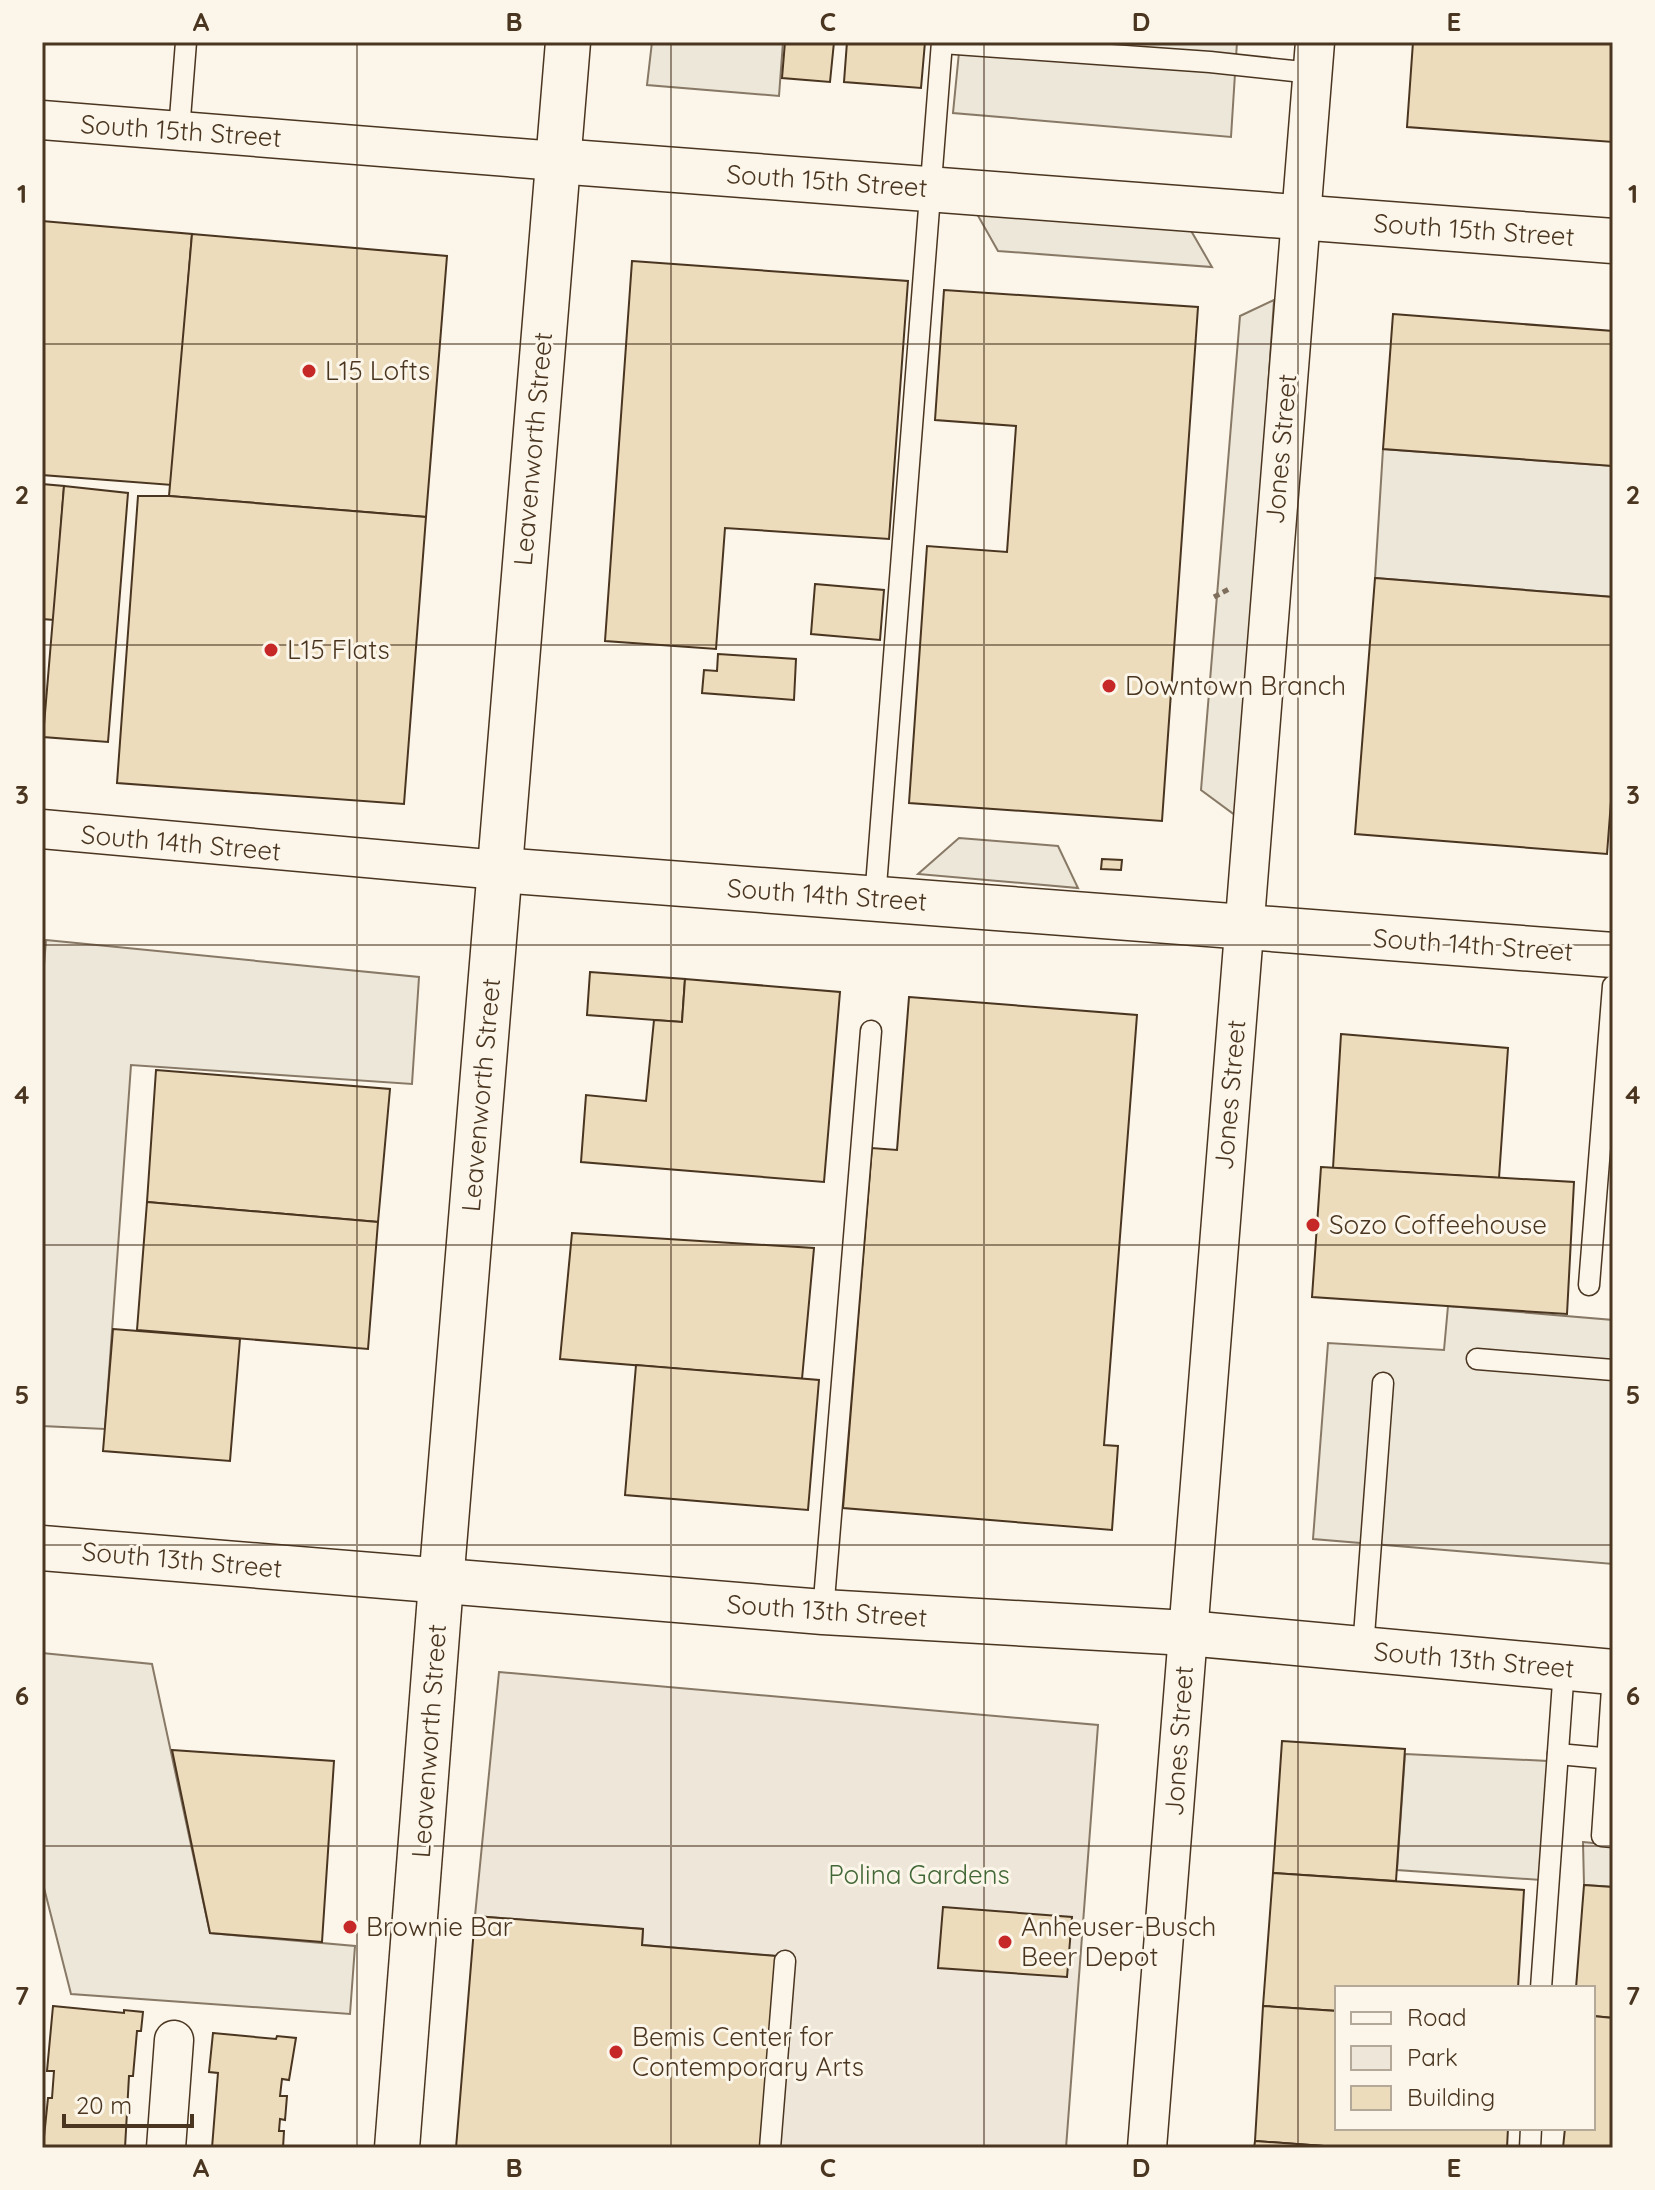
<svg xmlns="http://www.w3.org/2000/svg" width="1655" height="2190" font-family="Quicksand,sans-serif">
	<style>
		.green { fill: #ede6d9; stroke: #887966; stroke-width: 2 }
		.parking { fill: #ede7d9; stroke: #887966; stroke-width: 2 }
		.building { fill: #ecdcbc; stroke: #4a3520; stroke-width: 2 }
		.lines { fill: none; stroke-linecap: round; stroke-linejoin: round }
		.lane-casing { stroke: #4a3520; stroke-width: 23 }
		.street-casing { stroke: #4a3520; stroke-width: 41 }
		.secondary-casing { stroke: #4a3520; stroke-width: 47 }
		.primary-casing { stroke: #4a3520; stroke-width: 47 }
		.path { stroke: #7f6f5c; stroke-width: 5; stroke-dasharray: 6 4; stroke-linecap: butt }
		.lane { stroke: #fbf6e9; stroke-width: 20 }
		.street { stroke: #fbf6e9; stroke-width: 38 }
		.secondary { stroke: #fbf6e9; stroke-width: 44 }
		.primary { stroke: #fbf6e9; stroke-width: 44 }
		.grid { fill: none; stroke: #4a3520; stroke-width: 2; stroke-opacity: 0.55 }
		.poi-dot { fill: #c62828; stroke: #fbf6e9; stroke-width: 3 }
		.labels { text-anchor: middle; stroke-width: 6; stroke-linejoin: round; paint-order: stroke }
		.street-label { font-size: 26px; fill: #4a3520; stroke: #fbf6e9 }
		.poi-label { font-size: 26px; fill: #4a3520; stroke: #fbf6e9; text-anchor: start }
		.park-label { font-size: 26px; fill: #436837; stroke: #fbf6e9 }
		.neatline { fill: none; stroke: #4a3520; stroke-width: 3 }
		.grid-label { font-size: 26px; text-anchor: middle; font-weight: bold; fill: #4a3520 }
	</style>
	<rect width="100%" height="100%" fill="#fbf6e9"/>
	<!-- green -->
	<path class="green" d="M499 1672 1098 1725 1066 2148H760L775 1956 642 1945 643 1929 475 1916Z"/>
	<!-- parking -->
	<g class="parking">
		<path d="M652 42H783L779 96 647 85Z"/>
		<path d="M960 42H1237L1231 137 953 113Z"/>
		<path d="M977 214 1190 229 1212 267 998 251Z"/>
		<path d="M1274 300 1239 818 1201 790 1240 316Z"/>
		<path d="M1383 449 1613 466V597L1375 578Z"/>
		<path d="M959 838 1058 846 1078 888 918 874Z"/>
		<path d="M46 940 419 977 412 1084 131 1065 105 1429 42 1426V991Z"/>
		<path d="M1448 1306 1613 1320V1564L1313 1539 1328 1343 1444 1350Z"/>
		<path d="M42 1653 152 1664 210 1933 355 1946 350 2014 71 1994 42 1880Z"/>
		<path d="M1405 1754 1548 1761 1541 1880 1397 1870Z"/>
		<path d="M1583 1842 1613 1845V1887L1584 1885Z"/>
	</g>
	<!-- building -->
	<g class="building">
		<path d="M785 42H834L830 82 782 78Z"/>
		<path d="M847 42H925L921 88 844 82Z"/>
		<path d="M1413 42H1613V142L1407 127Z"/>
		<path d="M42 221 192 234 172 485 42 475Z"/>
		<path d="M192 234 447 256 426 517 169 496Z"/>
		<path d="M632 261 908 281 889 539 725 528 716 649 605 641Z"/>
		<path d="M944 290 1198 307 1162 821 909 803 927 546 1007 552 1016 426 935 420Z"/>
		<path d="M1393 314 1613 331V466L1383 449Z"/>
		<path d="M42 484 64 486 54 620 42 619Z"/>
		<path d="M64 486 128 493 108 742 43 737Z"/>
		<path d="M138 496H169L426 517 404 804 117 783Z"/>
		<path d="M1375 578 1613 597V775L1607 854 1355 834Z"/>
		<path d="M815 584 884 590 880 640 811 634Z"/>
		<path d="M718 654 796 659 794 700 702 693 704 670 717 671Z"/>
		<path d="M1102 859 1122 860 1121 870 1101 869Z"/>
		<path d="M590 972 685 979 682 1022 587 1015Z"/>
		<path d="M685 979 840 992 824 1182 581 1162 586 1095 646 1101 654 1020 682 1022Z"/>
		<path d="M909 997 1137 1015 1104 1445 1118 1446 1112 1530 843 1508 872 1148 897 1150Z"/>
		<path d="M1341 1034 1508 1048 1499 1178 1333 1168Z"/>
		<path d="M156 1070 390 1089 378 1222 147 1202Z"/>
		<path d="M1321 1167 1574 1182 1567 1314 1312 1297Z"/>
		<path d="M147 1202 378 1222 368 1349 137 1330Z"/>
		<path d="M572 1233 814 1248 802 1379 560 1359Z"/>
		<path d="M113 1329 240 1339 230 1461 103 1451Z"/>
		<path d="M636 1365 819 1380 808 1510 625 1495Z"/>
		<path d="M1282 1741 1405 1749 1396 1881 1273 1873Z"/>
		<path d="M172 1750 334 1761 322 1942 210 1933Z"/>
		<path d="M1273 1873 1524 1890 1518 1988H1337V2011L1263 2006Z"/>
		<path d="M1584 1885 1613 1887V2018L1593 2016V1988H1576Z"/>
		<path d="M943 1907 1072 1917 1067 1977 938 1968Z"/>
		<path d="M475 1916 643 1929 642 1945 776 1956 760 2148H456Z"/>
		<path d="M53 2006 124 2013V2010L143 2012 141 2031H137L133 2076H129L125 2148 43 2147 48 2098H52L54 2071H47Z"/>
		<path d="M1263 2006 1337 2011V2128H1508L1507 2148H1351L1255 2141Z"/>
		<path d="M1593 2016 1613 2018V2148H1563L1565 2128H1593Z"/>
		<path d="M213 2033 276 2039 277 2036 296 2038 289 2080 282 2079 280 2096H287L285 2120 280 2119 279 2131H284L283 2148H212L218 2073 209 2072Z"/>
		<path d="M1255 2141 1351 2148H1254Z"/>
	</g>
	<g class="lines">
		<defs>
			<g id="lane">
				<path d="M942 43 1210 62 1312 73"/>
				<path d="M179 131 186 42"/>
				<path d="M875 899 942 42"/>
				<path d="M1589 1285 1613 986"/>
				<path d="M1477 1359 1613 1370"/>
				<path d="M823 1612 871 1031"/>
				<path d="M1363 1649 1383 1383"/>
				<path d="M1613 1674 1602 1836 1613 1837"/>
				<path d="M1558 1754 1613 1759"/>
				<path d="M1541 1988 1564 1668"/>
				<path d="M770 2148 785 1961"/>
				<path d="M1530 2148 1531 2128"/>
			</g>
			<g id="street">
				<path d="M42 120 557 161"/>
				<path d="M42 829 499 870"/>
				<path d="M166 2148 174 2040"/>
				<path d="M1147 2148 1315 42"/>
			</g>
			<g id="secondary">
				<path d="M557 161 1613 241"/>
				<path d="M397 2148 441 1583"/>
			</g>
			<g id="primary">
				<path d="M499 870 1613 955"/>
				<path d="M42 1548 823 1612 1187 1633 1613 1672"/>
				<path d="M441 1583 568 42"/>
			</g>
		</defs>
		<!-- lane casing -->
		<use href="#lane" class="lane-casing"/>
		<!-- street casing -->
		<use href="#street" class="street-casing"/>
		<!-- secondary casing -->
		<use href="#secondary" class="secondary-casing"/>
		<!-- primary casing -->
		<use href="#primary" class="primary-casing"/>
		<!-- path -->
		<g class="path">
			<path d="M1214 597 1229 589"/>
			<path d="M42 1611H43"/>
		</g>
		<!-- lane -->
		<use href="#lane" class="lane"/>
		<!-- street -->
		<use href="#street" class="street"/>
		<!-- secondary -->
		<use href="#secondary" class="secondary"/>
		<!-- primary -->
		<use href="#primary" class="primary"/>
	</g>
	<!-- grid -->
	<path class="grid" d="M357 42V2148M671 42V2148M984 42V2148M1298 42V2148M42 344H1613M42 645H1613M42 945H1613M42 1245H1613M42 1545H1613M42 1846H1613"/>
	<!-- markers -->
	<g class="poi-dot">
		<circle cx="309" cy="371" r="8"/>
		<circle cx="271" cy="650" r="8"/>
		<circle cx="1109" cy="686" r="8"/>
		<circle cx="1313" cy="1225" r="8"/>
		<circle cx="350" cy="1927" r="8"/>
		<circle cx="1005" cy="1942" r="8"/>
		<circle cx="616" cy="2052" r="8"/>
	</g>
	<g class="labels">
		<!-- street labels -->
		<g class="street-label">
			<text transform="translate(181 131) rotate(4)" y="9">South 15th Street</text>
			<text transform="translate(827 181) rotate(4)" y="9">South 15th Street</text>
			<text transform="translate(1474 230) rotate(4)" y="9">South 15th Street</text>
			<text transform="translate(533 449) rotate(-85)" y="9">Leavenworth Street</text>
			<text transform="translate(1281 449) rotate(-85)" y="9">Jones Street</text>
			<text transform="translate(181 843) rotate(5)" y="9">South 14th Street</text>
			<text transform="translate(827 895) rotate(4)" y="9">South 14th Street</text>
			<text transform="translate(1473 945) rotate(4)" y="9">South 14th Street</text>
			<text transform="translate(481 1095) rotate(-85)" y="9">Leavenworth Street</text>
			<text transform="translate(1230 1095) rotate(-85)" y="9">Jones Street</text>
			<text transform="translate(182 1560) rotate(5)" y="9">South 13th Street</text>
			<text transform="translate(827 1611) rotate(4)" y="9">South 13th Street</text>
			<text transform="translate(1474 1660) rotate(5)" y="9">South 13th Street</text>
			<text transform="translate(429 1741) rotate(-86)" y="9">Leavenworth Street</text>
			<text transform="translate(1179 1741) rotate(-86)" y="9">Jones Street</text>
		</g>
		<!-- poi labels -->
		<g class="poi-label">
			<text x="325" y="380">L15 Lofts</text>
			<text x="287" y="659">L15 Flats</text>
			<text x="1125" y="695">Downtown Branch</text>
			<text x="1329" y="1234">Sozo Coffeehouse</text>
			<text x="366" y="1936">Brownie Bar</text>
			<text x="1021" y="1936">Anheuser-Busch<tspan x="1021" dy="30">Beer Depot</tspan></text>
			<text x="632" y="2046">Bemis Center for<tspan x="632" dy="30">Contemporary Arts</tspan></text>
		</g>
		<!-- park labels -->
		<g class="park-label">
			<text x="919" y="1884">Polina Gardens</text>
		</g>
	</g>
	<!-- border -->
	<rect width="1655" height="2190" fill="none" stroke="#fbf6e9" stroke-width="88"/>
	<!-- legend -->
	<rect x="1335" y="1986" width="260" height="144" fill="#fbf6e9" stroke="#b4a999" stroke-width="2"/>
	<rect x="1351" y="2012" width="40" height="12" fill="#fbf6e9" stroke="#b4a999" stroke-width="2"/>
	<text x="1407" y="2026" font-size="24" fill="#4a3520">Road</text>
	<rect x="1351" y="2046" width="40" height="24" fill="#ede6d9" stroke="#b4a999" stroke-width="2"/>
	<text x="1407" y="2066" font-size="24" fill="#4a3520">Park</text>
	<rect x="1351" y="2086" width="40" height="24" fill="#ecdcbc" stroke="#b4a999" stroke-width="2"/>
	<text x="1407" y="2106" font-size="24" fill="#4a3520">Building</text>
	<!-- scale -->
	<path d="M64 2114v12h128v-12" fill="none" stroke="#4a3520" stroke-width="4"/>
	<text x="76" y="2114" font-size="24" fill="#4a3520" stroke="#fbf6e9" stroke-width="6" paint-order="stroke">20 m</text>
	<rect x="44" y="44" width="1567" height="2102" class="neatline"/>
	<g class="grid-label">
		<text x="201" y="31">A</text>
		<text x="514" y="31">B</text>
		<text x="828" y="31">C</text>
		<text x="1141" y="31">D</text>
		<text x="1454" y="31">E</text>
		<text x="22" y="203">1</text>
		<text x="1633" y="203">1</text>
		<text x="22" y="504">2</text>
		<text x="1633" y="504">2</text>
		<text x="22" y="804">3</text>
		<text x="1633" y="804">3</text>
		<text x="22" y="1104">4</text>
		<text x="1633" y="1104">4</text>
		<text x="22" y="1404">5</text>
		<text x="1633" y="1404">5</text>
		<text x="22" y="1705">6</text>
		<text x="1633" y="1705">6</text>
		<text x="22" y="2005">7</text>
		<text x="1633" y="2005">7</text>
		<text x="201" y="2177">A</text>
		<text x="514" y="2177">B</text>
		<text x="828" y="2177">C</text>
		<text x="1141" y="2177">D</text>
		<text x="1454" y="2177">E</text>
	</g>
</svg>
